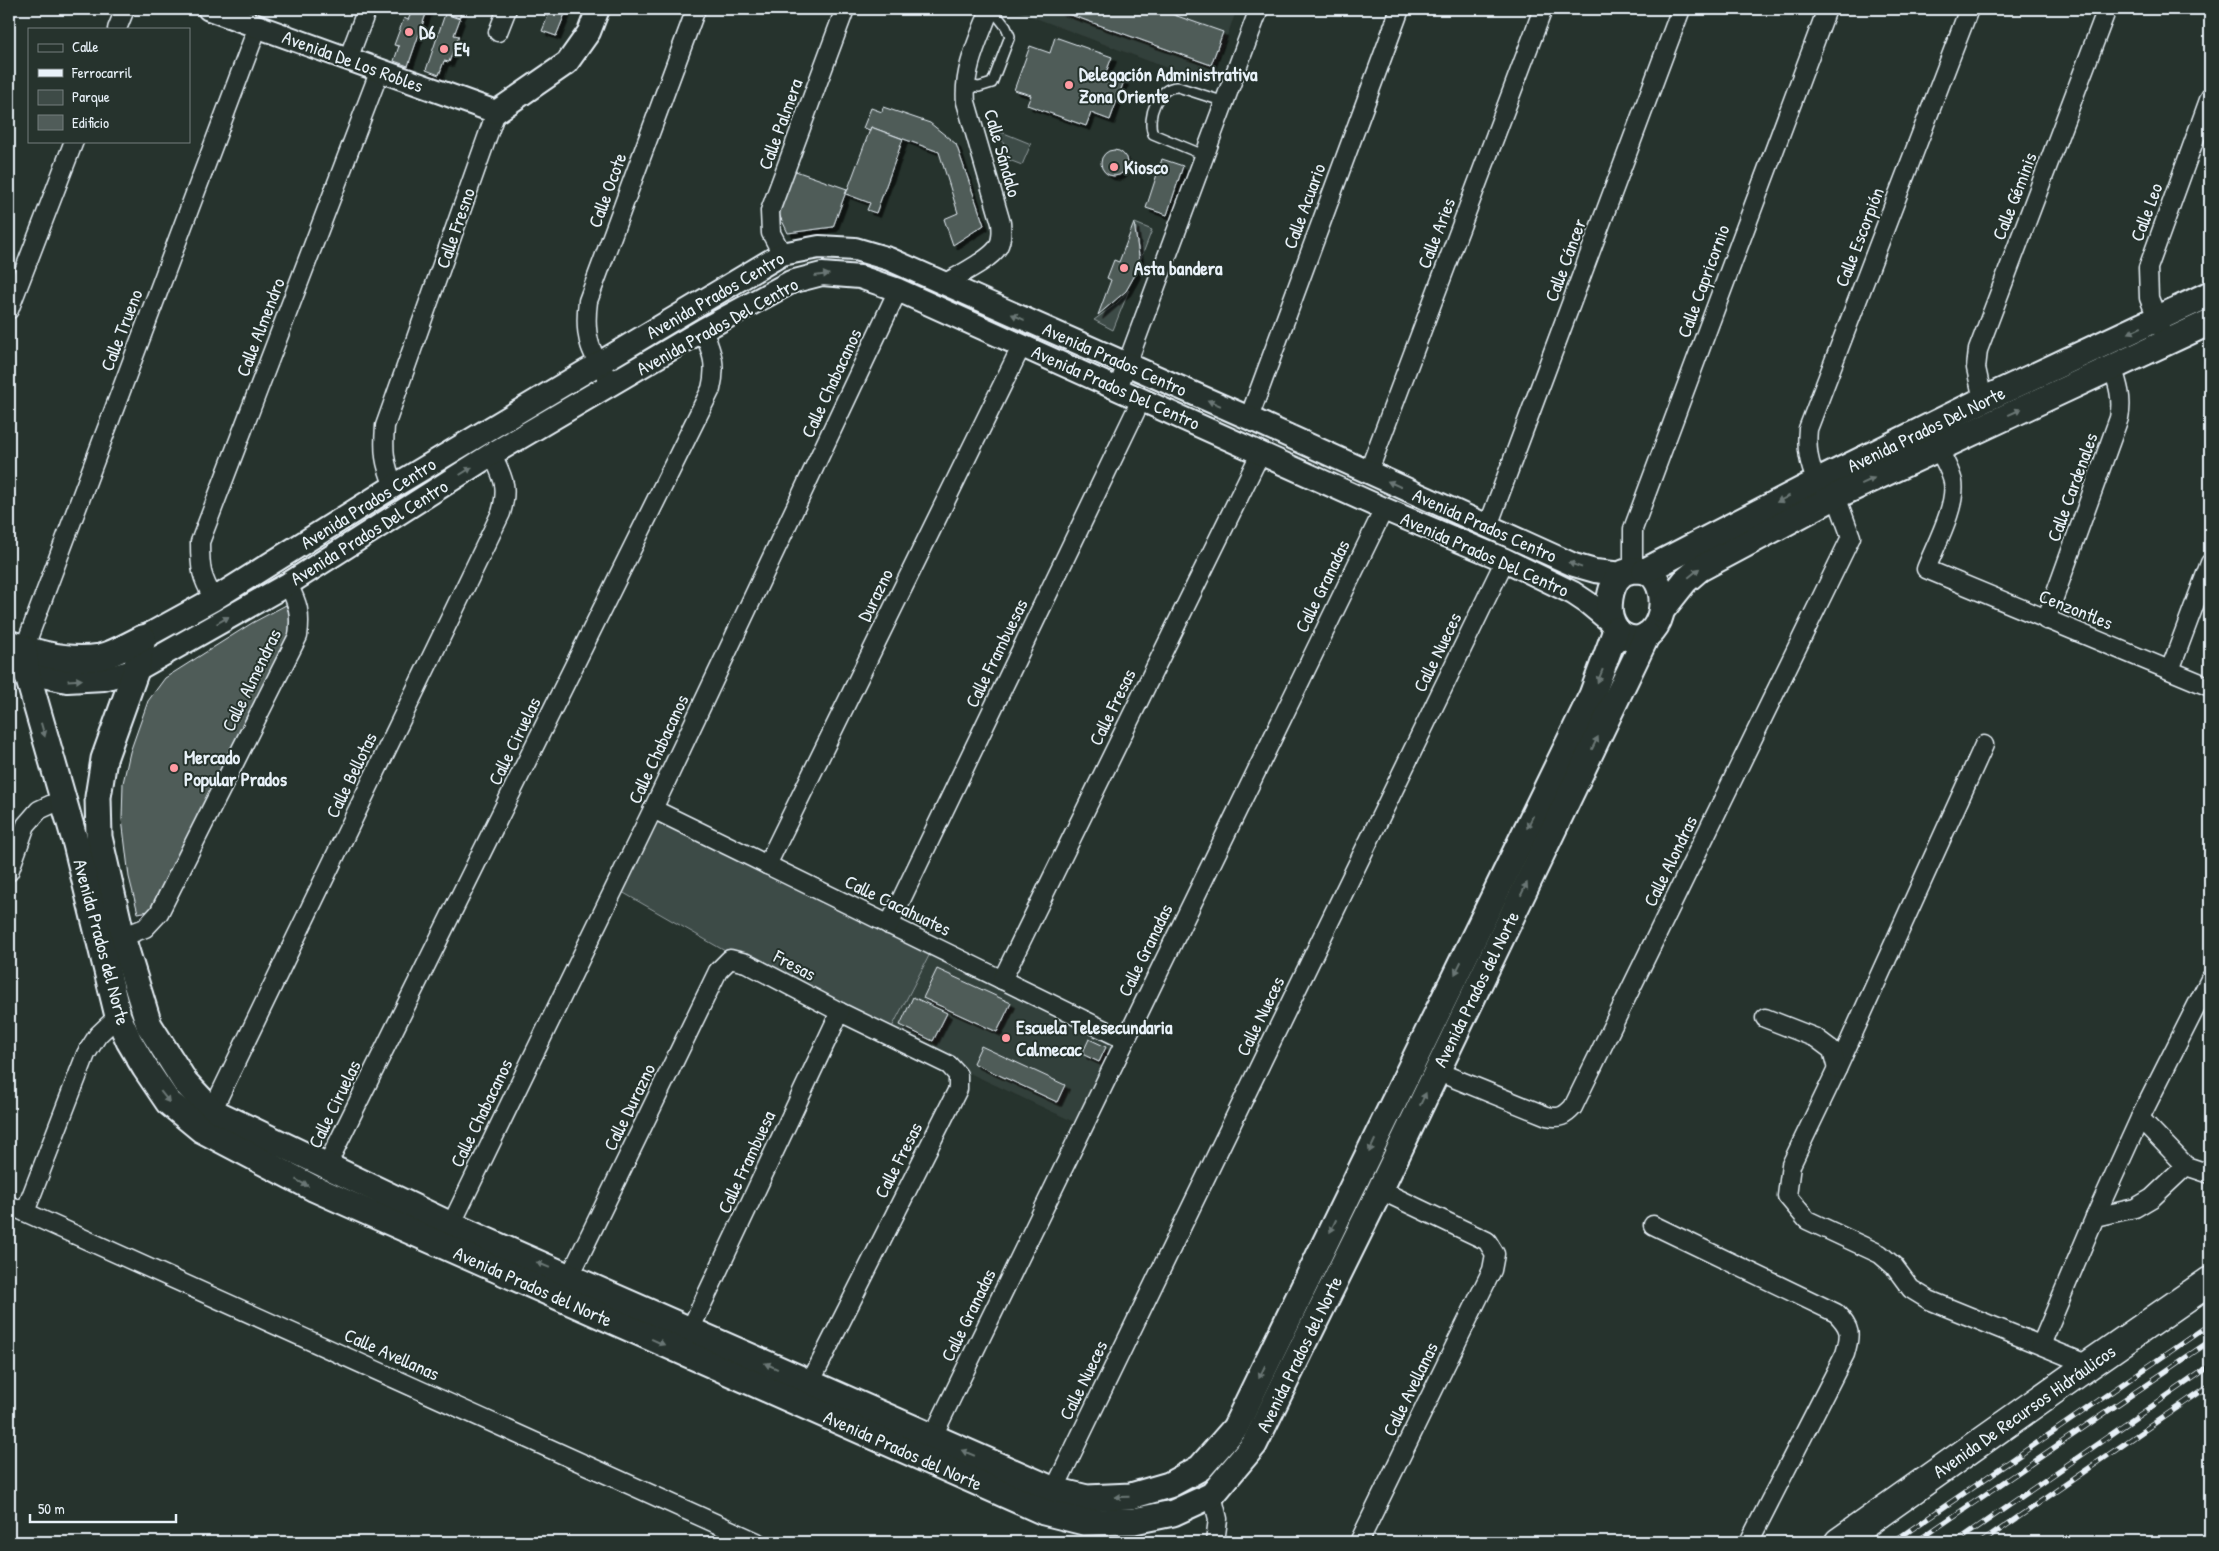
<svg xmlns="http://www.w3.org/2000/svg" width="2219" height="1551" font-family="'Patrick Hand',sans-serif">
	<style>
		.built { fill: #333f3a }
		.green { fill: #3e4b47; stroke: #939ea0 }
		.building { fill: #505c59; stroke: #e8f1f8; filter: url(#shadow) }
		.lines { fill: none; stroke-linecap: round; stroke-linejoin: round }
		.service-casing { stroke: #e8f1f8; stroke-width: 12 }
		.minor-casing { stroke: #e8f1f8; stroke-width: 21 }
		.tertiary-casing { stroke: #e8f1f8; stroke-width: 26 }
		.secondary-casing { stroke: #e8f1f8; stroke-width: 29 }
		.primary-casing { stroke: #e8f1f8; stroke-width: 31 }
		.service { stroke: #26332d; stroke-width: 9 }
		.minor { stroke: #26332d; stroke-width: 18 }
		.tertiary { stroke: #26332d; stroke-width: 22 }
		.secondary { stroke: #26332d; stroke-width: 25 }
		.primary { stroke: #26332d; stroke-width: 28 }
		.rail-casing { stroke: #e8f1f8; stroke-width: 5.5 }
		.rail { stroke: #26332d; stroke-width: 4; stroke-dasharray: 11; stroke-linecap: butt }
		.oneway { fill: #6a7674 }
		.poi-dot { fill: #ff9aa2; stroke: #26332d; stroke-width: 2 }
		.labels { text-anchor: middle; stroke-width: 4; stroke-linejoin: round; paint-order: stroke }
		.poi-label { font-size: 19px; font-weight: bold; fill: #e8f1f8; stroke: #26332d; text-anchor: start }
		.street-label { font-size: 19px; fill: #e8f1f8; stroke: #26332d }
	</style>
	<defs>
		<filter id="shadow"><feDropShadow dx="4.5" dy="4.5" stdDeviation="0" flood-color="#0009"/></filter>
	</defs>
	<rect width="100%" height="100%" fill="#26332d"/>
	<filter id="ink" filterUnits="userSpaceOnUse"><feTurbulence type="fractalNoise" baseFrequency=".02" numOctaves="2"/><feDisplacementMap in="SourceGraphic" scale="10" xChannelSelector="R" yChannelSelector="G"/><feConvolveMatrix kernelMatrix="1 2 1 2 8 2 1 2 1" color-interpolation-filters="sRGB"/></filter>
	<g filter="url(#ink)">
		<!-- built -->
		<g class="built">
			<path d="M1012 9H1237L1209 84Z"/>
			<path d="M934 946 1125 1040 1083 1126 888 1035Z"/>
		</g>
		<!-- green -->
		<g class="green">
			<path d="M999 131 1031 144 1022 165 1009 160Z"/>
			<path d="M1135 223 1152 230 1140 261Z"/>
			<path d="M1129 290 1113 330 1094 320 1116 304Z"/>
			<path d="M653 809 934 946 888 1035 746 963 615 888Z"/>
		</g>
		<!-- building -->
		<g class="building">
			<path d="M413 9 427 11 408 66 394 61 399 46 394 45 404 18 408 20Z"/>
			<path d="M447 9H463L459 18 446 13Z"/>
			<path d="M546 9H567L556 36 542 31 548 16 544 15Z"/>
			<path d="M1054 9H1157L1223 32 1211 65Z"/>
			<path d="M445 14 460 19 454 35 459 36 449 62 444 61 439 75 426 70Z"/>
			<path d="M1055 37 1112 57 1105 75 1124 81 1110 120 1091 113 1086 126 1027 105 1031 95 1014 90 1030 46 1050 53Z"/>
			<path d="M883 107 930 123 956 144 984 225 953 245 944 219 958 213 939 152 871 127 870 130 863 128 871 108 882 112Z"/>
			<path d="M871 127 903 139 876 213 867 210 870 203 846 194Z"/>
			<circle cx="1114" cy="163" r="13"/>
			<path d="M1162 159 1183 166 1167 215 1146 208Z"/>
			<path d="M790 169 847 189 833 227 788 233 776 208Z"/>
			<path d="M1134 223 1139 256 1135 275 1126 291 1098 315 1111 280 1107 278 1114 260 1119 262Z"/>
			<path d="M286 605 294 626 149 911 138 913 129 877 122 819 123 783 130 752 148 701 165 678 252 623Z"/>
			<path d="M937 969 1011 1003 997 1032 923 998Z"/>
			<path d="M913 997 947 1013 933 1041 900 1025Z"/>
			<path d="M1089 1039 1106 1047 1099 1062 1082 1054Z"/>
			<path d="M981 1046 1065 1085 1057 1102 973 1063Z"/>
		</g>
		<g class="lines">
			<defs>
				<g id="service">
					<path d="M965 85 979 87 992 83 1010 36 1006 27 992 9"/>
					<path d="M1206 156 1153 134C1146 117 1158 86 1178 87L1225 102"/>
				</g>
				<g id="minor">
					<path d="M117 29 125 9"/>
					<path d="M498 32 507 9"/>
					<path d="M348 59 367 9"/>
					<path d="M782 254 771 233 770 211 845 9"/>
					<path d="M944 284C958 275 989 261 998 247 1002 240 1002 232 1001 223L966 102C963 69 979 39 990 9"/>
					<path d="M9 310 74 141"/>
					<path d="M2161 328 2149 298 2148 268 2210 97"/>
					<path d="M612 384C591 354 583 339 588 301L696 9"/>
					<path d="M1118 388 1259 9"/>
					<path d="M1983 400 1976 368 1978 350 2105 14 2104 9"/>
					<path d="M1249 418 1400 9"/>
					<path d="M1933 440C1940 452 1950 468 1953 482 1957 506 1935 546 1926 569L2210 687"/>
					<path d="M1368 473 1543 9"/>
					<path d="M1817 482C1809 464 1806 449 1808 429L1969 9"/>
					<path d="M394 486C384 463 383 451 385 426L496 112"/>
					<path d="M1488 526 1681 9"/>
					<path d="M1633 570V529L1827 9"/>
					<path d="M214 599C201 577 200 569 200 542L380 70"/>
					<path d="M2046 620 2119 418C2123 399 2118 384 2112 366"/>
					<path d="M24 649 258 26"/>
					<path d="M2170 670 2210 563"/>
					<path d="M1984 745 1837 1069 1791 1165 1787 1196 1807 1220 1880 1254 1894 1266 1911 1289 1929 1300 2089 1365"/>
					<path d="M653 809 1125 1040"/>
					<path d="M767 865 1022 345"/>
					<path d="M9 872 26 825 39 810 63 799"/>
					<path d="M889 925 1141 400"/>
					<path d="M122 937 145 928 159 913 298 636C301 613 298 604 288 584"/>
					<path d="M1002 980 1261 452"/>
					<path d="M1765 1018 1816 1038 1832 1050 1837 1069"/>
					<path d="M1436 1071 1547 1116C1559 1119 1565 1116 1573 1107L1851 537 1836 496"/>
					<path d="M212 1111 501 513C509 486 503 478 492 454"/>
					<path d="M2140 1118 2186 1166 2210 1174"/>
					<path d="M326 1167 711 389C717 364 712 353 703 330"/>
					<path d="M9 1205 757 1542"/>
					<path d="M25 1212 86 1054 98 1035 118 1016"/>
					<path d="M2095 1217 2140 1118 2210 979"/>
					<path d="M451 1225 653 809 898 290"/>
					<path d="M1653 1225 1836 1313C1851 1328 1851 1334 1845 1354L1749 1542"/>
					<path d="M570 1276 718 971 730 959 746 963 840 1012 949 1065 958 1075V1089L810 1383"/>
					<path d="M690 1330 840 1012"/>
					<path d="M2041 1345 2095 1217 2135 1208 2152 1198 2186 1166"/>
					<path d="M932 1438 1384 509"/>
					<path d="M1054 1490 1505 560"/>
					<path d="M1212 1495 1218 1519 1215 1542"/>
					<path d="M1359 1542 1492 1270 1495 1254 1487 1241 1380 1190"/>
				</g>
				<g id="tertiary">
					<path d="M209 9 496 112 567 63 589 32 598 9"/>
					<path d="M143 638 214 599 394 486 782 254 819 247 855 249 889 259 1249 418 1574 565 1595 571 1622 574"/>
					<path d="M27 673 67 681 104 679 136 670 288 584 492 454 703 330 791 282 822 274 860 277 898 290 1384 509 1505 560 1573 593 1588 603 1612 623"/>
				</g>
				<g id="secondary">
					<path d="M1633 570C1637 570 1642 570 1645 571 1672 581 1666 639 1634 639 1624 638 1617 633 1613 624 1606 611 1609 584 1622 574 1625 572 1630 571 1633 570Z"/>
					<path d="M1645 571 1817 482 1983 400 2210 294"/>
					<path d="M1662 610 1685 581 1699 569 1836 496 2210 322"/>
					<path d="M143 638 136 670 104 759 98 797 99 837 122 937 149 1025 185 1082 212 1111 451 1225 1054 1490 1087 1498 1131 1496 1169 1485 1200 1468 1235 1428 1592 695 1616 630"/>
					<path d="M9 643C37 654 70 662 100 657 114 654 130 644 143 638"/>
					<path d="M24 649 27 673 76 844 118 1016 129 1041 145 1068 168 1102 202 1130 313 1188 1044 1512 1084 1522 1134 1521 1173 1513 1212 1495 1254 1445 1380 1190 1647 635"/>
				</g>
				<path id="primary" d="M1839 1542 2089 1365 2210 1281"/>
			</defs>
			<!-- service casing -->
			<use href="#service" class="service-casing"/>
			<!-- minor casing -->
			<use href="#minor" class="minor-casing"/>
			<!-- tertiary casing -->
			<use href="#tertiary" class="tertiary-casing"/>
			<!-- secondary casing -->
			<use href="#secondary" class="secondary-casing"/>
			<!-- primary casing -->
			<use href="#primary" class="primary-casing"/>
			<!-- service -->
			<use href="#service" class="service"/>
			<!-- minor -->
			<use href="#minor" class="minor"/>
			<!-- tertiary -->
			<use href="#tertiary" class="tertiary"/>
			<!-- secondary -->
			<use href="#secondary" class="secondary"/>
			<!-- primary -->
			<use href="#primary" class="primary"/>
			<defs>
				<g id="rail">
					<path d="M1893 1542 2210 1324"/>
					<path d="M1916 1542 2210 1341"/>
					<path d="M1956 1542 2210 1366"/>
					<path d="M1982 1542 2210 1385"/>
				</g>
			</defs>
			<!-- rail casing -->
			<use href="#rail" class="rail-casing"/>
			<!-- rail -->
			<use href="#rail" class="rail"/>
		</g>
		<!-- one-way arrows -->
		<defs><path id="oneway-solid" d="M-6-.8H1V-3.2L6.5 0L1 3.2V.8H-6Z" transform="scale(1.25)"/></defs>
		<g class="oneway">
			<use href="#oneway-solid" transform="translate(822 275) rotate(-7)"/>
			<use href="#oneway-solid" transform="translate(1018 317) rotate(-156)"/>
			<use href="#oneway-solid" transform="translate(2135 330) rotate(155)"/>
			<use href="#oneway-solid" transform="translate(1214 403) rotate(-157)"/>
			<use href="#oneway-solid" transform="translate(2015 412) rotate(-25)"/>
			<use href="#oneway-solid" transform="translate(466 471) rotate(-32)"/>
			<use href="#oneway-solid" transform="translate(1868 481) rotate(-25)"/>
			<use href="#oneway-solid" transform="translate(1394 484) rotate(-156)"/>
			<use href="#oneway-solid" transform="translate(1783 499) rotate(153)"/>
			<use href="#oneway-solid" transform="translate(1575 565) rotate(-160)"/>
			<use href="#oneway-solid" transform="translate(1694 573) rotate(-40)"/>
			<use href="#oneway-solid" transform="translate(223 620) rotate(-30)"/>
			<use href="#oneway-solid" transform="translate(1600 676) rotate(112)"/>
			<use href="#oneway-solid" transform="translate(75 680) rotate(-3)"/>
			<use href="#oneway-solid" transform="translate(43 730) rotate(74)"/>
			<use href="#oneway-solid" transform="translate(1595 743) rotate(-64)"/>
			<use href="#oneway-solid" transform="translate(1530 822) rotate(116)"/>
			<use href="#oneway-solid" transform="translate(1524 889) rotate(-64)"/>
			<use href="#oneway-solid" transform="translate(1458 968) rotate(116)"/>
			<use href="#oneway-solid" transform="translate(165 1097) rotate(52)"/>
			<use href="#oneway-solid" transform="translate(1423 1099) rotate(-65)"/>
			<use href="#oneway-solid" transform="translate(1372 1146) rotate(115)"/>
			<use href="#oneway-solid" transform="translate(302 1183) rotate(28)"/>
			<use href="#oneway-solid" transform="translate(1333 1226) rotate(116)"/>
			<use href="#oneway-solid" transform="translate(543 1265) rotate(-157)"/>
			<use href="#oneway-solid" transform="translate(658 1342) rotate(24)"/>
			<use href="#oneway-solid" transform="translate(771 1366) rotate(-156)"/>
			<use href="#oneway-solid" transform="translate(1262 1372) rotate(116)"/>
			<use href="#oneway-solid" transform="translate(968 1453) rotate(-157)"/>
			<use href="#oneway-solid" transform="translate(1122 1497) rotate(178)"/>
		</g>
	</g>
	<!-- markers -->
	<g class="poi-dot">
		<circle cx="409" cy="32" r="5"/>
		<circle cx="444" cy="49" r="5"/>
		<circle cx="1069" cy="85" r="5"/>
		<circle cx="1114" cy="167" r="5"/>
		<circle cx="1124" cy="268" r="5"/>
		<circle cx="174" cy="768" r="5"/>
		<circle cx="1006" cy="1038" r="5"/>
	</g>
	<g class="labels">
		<!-- poi labels -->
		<g class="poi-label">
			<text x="419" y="39">D6</text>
			<text x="454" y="56">E4</text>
			<text x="1079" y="81">Delegación Administrativa<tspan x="1079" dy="22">Zona Oriente</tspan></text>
			<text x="1124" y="174">Kiosco</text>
			<text x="1134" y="275">Asta bandera</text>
			<text x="184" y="764">Mercado<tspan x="184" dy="22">Popular Prados</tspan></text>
			<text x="1016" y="1034">Escuela Telesecundaria<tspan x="1016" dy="22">Calmecac</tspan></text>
		</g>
		<!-- street labels -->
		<g class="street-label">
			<text transform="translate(353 61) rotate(20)" y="7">Avenida De Los Robles</text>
			<text transform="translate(780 124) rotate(-70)" y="7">Calle Palmera</text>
			<text transform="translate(1003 153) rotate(74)" y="7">Calle Sándalo</text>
			<text transform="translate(607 190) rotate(-70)" y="7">Calle Ocote</text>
			<text transform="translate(2014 196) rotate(-69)" y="7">Calle Géminis</text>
			<text transform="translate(1304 206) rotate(-70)" y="7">Calle Acuario</text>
			<text transform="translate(2146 212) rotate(-70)" y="7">Calle Leo</text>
			<text transform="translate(455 228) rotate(-71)" y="7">Calle Fresno</text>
			<text transform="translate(1436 233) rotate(-69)" y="7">Calle Aries</text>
			<text transform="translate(1859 237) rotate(-69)" y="7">Calle Escorpión</text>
			<text transform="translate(1565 260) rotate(-70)" y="7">Calle Cáncer</text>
			<text transform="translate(1703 281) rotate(-70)" y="7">Calle Capricornio</text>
			<text transform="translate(715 295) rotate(-30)" y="7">Avenida Prados Centro</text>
			<text transform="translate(717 326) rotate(-29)" y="7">Avenida Prados Del Centro</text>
			<text transform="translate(260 327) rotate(-69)" y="7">Calle Almendro</text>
			<text transform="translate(121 330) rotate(-69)" y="7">Calle Trueno</text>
			<text transform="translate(1115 359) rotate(24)" y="7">Avenida Prados Centro</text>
			<text transform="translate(831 383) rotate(-65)" y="7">Calle Chabacanos</text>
			<text transform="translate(1116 387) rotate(24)" y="7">Avenida Prados Del Centro</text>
			<text transform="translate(1926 429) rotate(-26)" y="7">Avenida Prados Del Norte</text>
			<text transform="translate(2072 487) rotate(-70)" y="7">Calle Cardenales</text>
			<text transform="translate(368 503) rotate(-32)" y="7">Avenida Prados Centro</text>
			<text transform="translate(1485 525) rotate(24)" y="7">Avenida Prados Centro</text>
			<text transform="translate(369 532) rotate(-32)" y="7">Avenida Prados Del Centro</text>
			<text transform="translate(1485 554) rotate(24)" y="7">Avenida Prados Del Centro</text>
			<text transform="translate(1322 586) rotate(-64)" y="7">Calle Granadas</text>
			<text transform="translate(875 595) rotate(-64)" y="7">Durazno</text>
			<text transform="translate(2076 609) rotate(22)" y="7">Cenzontles</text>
			<text transform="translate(1437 652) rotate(-64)" y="7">Calle Nueces</text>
			<text transform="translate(996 653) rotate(-64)" y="7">Calle Frambuesas</text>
			<text transform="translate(251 680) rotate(-64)" y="7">Calle Almendras</text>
			<text transform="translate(1112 707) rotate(-64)" y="7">Calle Fresas</text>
			<text transform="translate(514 741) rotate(-64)" y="7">Calle Ciruelas</text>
			<text transform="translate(658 749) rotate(-65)" y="7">Calle Chabacanos</text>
			<text transform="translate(351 775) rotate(-64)" y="7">Calle Bellotas</text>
			<text transform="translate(1670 861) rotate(-64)" y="7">Calle Alondras</text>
			<text transform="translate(898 905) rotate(26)" y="7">Calle Cacahuates</text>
			<text transform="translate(102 942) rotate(75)" y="7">Avenida Prados del Norte</text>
			<text transform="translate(1145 950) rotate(-64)" y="7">Calle Granadas</text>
			<text transform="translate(795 965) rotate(28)" y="7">Fresas</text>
			<text transform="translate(1476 989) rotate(-64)" y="7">Avenida Prados del Norte</text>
			<text transform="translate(1260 1016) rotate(-64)" y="7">Calle Nueces</text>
			<text transform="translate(334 1104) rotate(-64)" y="7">Calle Ciruelas</text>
			<text transform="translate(629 1107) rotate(-64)" y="7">Calle Durazno</text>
			<text transform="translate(481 1113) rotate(-64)" y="7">Calle Chabacanos</text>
			<text transform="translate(898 1160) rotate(-63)" y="7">Calle Fresas</text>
			<text transform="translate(746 1162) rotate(-65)" y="7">Calle Frambuesa</text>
			<text transform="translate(533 1286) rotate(24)" y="7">Avenida Prados del Norte</text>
			<text transform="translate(968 1315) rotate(-64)" y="7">Calle Granadas</text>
			<text transform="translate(392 1354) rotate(24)" y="7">Calle Avellanas</text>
			<text transform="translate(1299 1354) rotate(-64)" y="7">Avenida Prados del Norte</text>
			<text transform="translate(1083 1380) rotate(-64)" y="7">Calle Nueces</text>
			<text transform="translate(1410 1389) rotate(-64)" y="7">Calle Avellanas</text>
			<text transform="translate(2024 1411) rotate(-35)" y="7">Avenida De Recursos Hidráulicos</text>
			<text transform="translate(903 1450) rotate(24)" y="7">Avenida Prados del Norte</text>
		</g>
	</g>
	<!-- margin -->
	<rect width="2219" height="1551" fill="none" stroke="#26332d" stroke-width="30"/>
	<rect x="15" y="15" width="2189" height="1521" fill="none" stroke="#e8f1f8" stroke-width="2" filter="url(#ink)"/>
	<!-- legend -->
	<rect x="28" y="28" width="162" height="115" fill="#26332d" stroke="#747f7e"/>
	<rect x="38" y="44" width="25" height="8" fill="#26332d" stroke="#747f7e"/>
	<text x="72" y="52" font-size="15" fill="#e8f1f8">Calle</text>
	<rect x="38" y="69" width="25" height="8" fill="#e8f1f8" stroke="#747f7e"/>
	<text x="72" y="78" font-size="15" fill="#e8f1f8">Ferrocarril</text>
	<rect x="38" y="90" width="25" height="15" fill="#3e4b47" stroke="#747f7e"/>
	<text x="72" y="102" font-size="15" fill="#e8f1f8">Parque</text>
	<rect x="38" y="115" width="25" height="15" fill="#505c59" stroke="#747f7e"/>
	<text x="72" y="128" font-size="15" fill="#e8f1f8">Edificio</text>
	<!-- scale -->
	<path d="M30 1514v8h146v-8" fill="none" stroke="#e8f1f8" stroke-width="2.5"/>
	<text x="38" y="1514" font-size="15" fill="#e8f1f8" stroke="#26332d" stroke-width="4" paint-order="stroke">50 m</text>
</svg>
